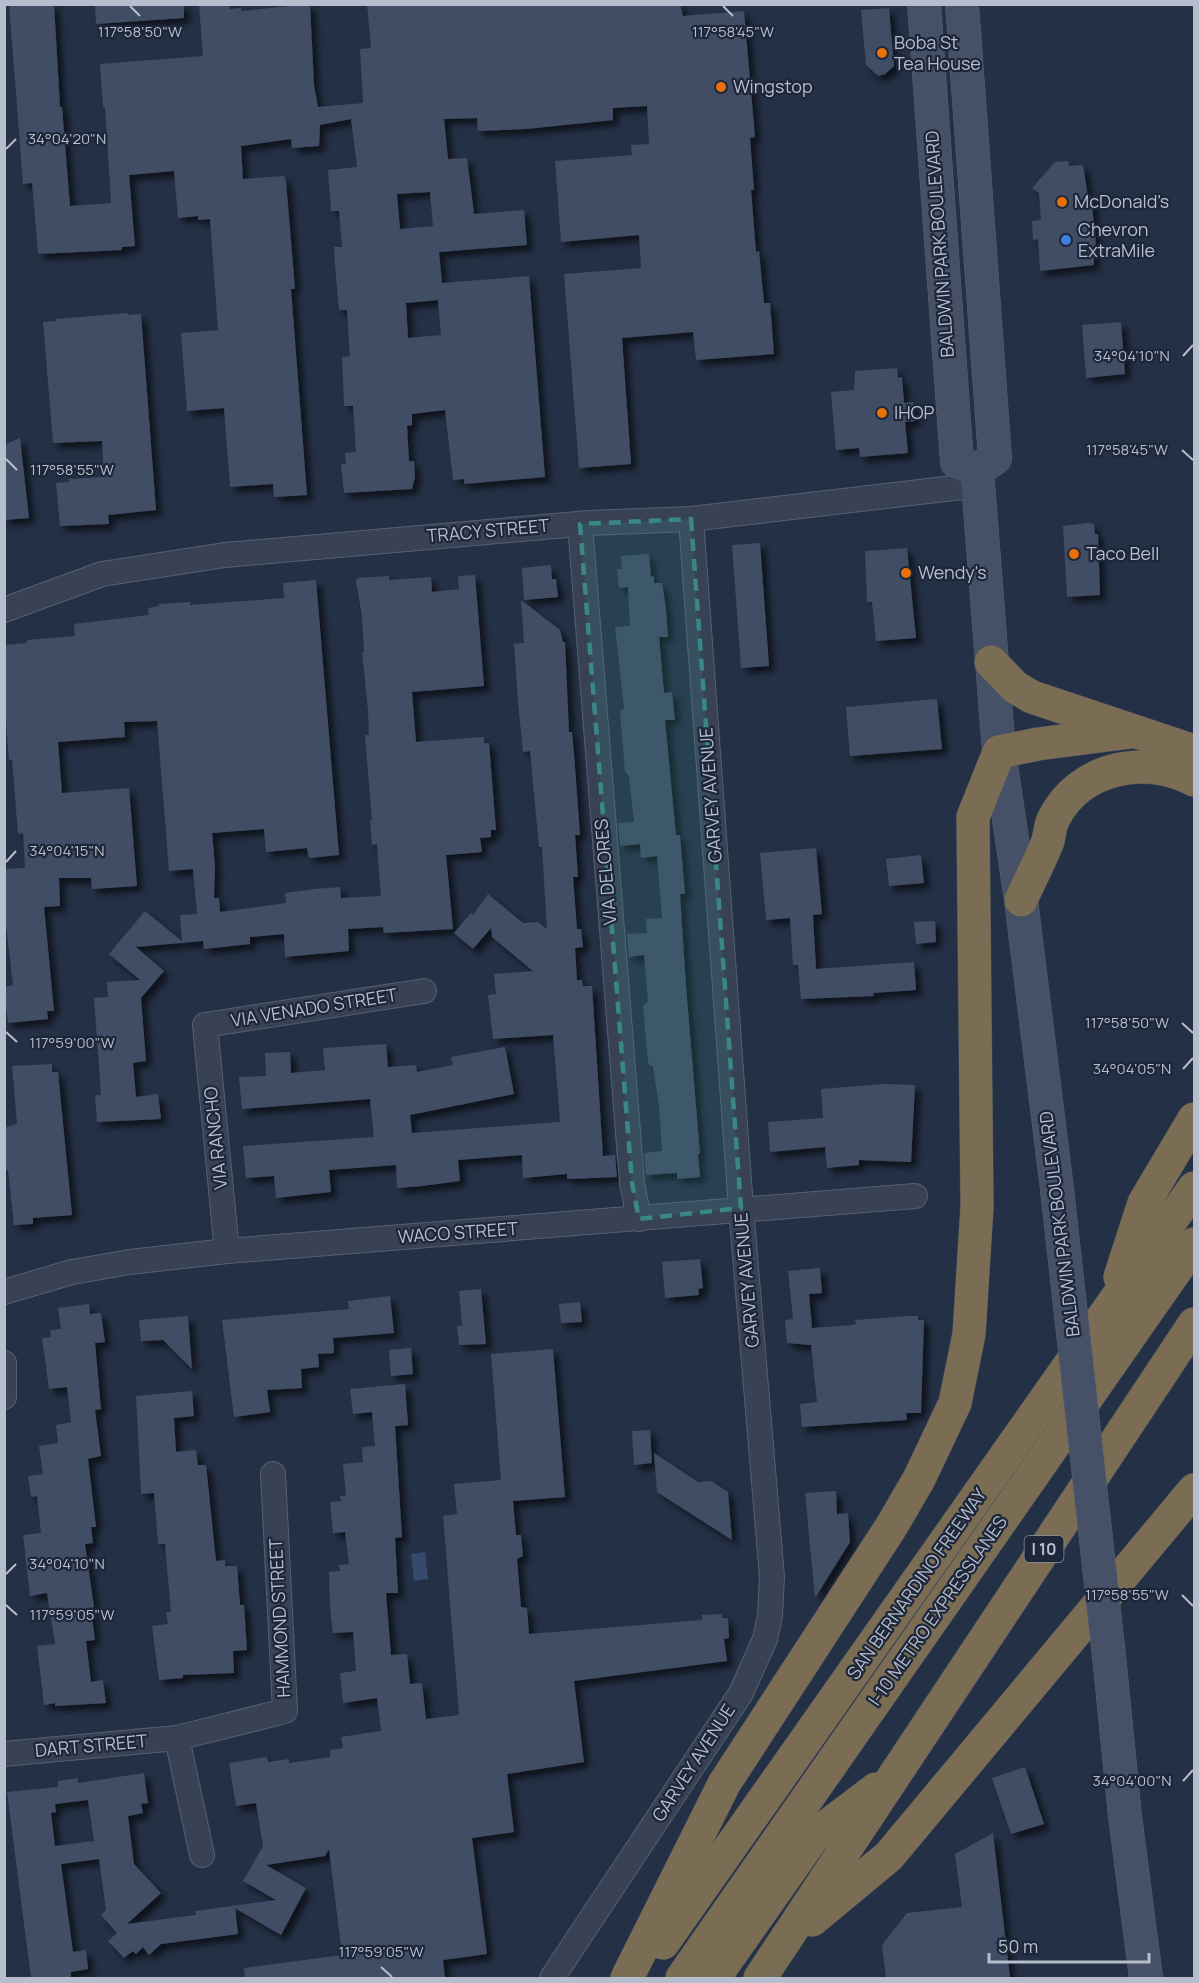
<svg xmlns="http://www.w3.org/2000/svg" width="1199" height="1983" font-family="Manrope,sans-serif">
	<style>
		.water { fill: #364a6d }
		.building { fill: #404d65; fill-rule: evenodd; filter: url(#shadow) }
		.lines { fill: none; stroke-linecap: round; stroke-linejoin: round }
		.minor-casing { stroke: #576071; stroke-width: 26 }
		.secondary-casing { stroke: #576071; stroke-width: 34 }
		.motorway-casing { stroke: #404a5b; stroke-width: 34 }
		.minor { stroke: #384254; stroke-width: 24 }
		.secondary { stroke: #465167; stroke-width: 33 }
		.motorway { stroke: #7b6d54; stroke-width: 33 }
		.secondary-bridge-casing { stroke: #576071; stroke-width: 34; stroke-linecap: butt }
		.secondary-bridge { stroke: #465167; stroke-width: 33 }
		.marked { fill: #398886; fill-opacity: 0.2; stroke: #398886; stroke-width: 4.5; stroke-dasharray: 12 8; stroke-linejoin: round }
		.ticks { fill: none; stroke: #b6bece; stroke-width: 2 }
		.food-dot { fill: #e8710a; stroke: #1d2739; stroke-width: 2 }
		.shop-dot { fill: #3f7fe0; stroke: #1d2739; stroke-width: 2 }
		.labels { text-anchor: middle; stroke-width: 4.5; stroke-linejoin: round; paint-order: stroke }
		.shield { fill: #1d2739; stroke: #8891a1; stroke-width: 1.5 }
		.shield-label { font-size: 16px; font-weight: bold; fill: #b6bece }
		.poi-label { font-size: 18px; fill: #b6bece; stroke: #1d2739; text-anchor: start }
		.street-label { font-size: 18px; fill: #b6bece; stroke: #1d2739 }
		.ticks-label { font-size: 15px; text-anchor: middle; fill: #b6bece; stroke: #1d2739; stroke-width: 4.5; stroke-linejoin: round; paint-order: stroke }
	</style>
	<defs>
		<filter id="shadow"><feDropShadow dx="5.5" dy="5.5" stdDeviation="3" flood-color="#0009"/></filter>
	</defs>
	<rect width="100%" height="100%" fill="#243045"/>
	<!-- water -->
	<path class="water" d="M425 1552 428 1579 414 1581 411 1554Z"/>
	<!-- building -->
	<g class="building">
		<path d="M9 4H54L60 107H62L70 206 111 203 105 107 103 108 100 64 203 56 199 4H229L230 9 241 8V11L310 4 314 85 318 107 363 103 360 49 371 48 367 4H680L683 16 744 11 755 137 750 138 754 190H751L756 252 759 251 764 303H770L774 354 696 360 693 332 622 338 631 464 579 468 564 274 641 268 639 235 561 242 555 161 632 155 631 145 649 144 647 106 613 108V120L526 129 478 131 477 118 444 119 448 159 467 158 474 214 524 210 527 245 439 252 442 283 529 276 545 477 464 484V479L453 480 445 410 412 414V425L407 426 409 461H414L415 477 412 489 344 493 341 464H346L345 453 356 452 353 406H344L342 357 350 356 349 342 347 310H339L335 265 334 247H342L339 211H331L328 170 357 167 351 119 320 125 319 146 292 148 291 139 241 146 243 179 284 176 286 181 295 289H291L307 495 274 497 273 484 230 487 224 408 187 411 181 333 218 330 210 219 198 220V216L178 218 174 171 129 175 135 246 122 247V250L38 254 32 183 23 184ZM430 192 433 226 400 229 397 194ZM438 300 441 335 408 338 406 303Z"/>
		<path d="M95 4H184V18L96 24Z"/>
		<path d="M889 8 894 66 885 74 878 76 866 65 861 10Z"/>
		<path d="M1068 161 1069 166 1083 165 1088 197 1091 196 1096 244 1093 247 1094 265 1040 271 1038 239 1033 240 1032 221 1041 220 1039 193 1032 188 1055 162Z"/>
		<path d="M128 313V315L141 314 156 510 108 515 109 524 60 526 56 483 69 482V479L104 477 102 441 53 443 43 322 56 321V319Z"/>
		<path d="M1121 322 1125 374 1086 378 1082 325Z"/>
		<path d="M897 368 898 378 902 377 904 403 913 402 915 421 905 422 908 453 860 457 859 448 836 450 831 392 854 390 855 371Z"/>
		<path d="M20 438 29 518 4 520V445Z"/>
		<path d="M1088 523 1094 524 1095 534H1098L1100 595 1067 597 1063 526Z"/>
		<path d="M760 543 769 666 741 668 732 545Z"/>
		<path d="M907 548 916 638 876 641 872 602H867L865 551Z"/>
		<path d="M649 554 651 577 654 576V583H662L666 609 668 637H659L664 693 672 692 675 720H665L676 835H680L685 894H680L686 986 700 1154H698L700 1177 677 1179V1173L646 1175 644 1153 662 1151 659 1106 653 1066H650L648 1062 643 1006 648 1001 644 955 629 957 627 934 647 933 646 919 662 918 657 856 641 858 640 844 620 846 618 823 634 822 629 776 625 772 620 712 624 708 615 627 630 626 628 587 619 588 617 569H622L621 556Z"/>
		<path d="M551 565 552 579H556L558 597 524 600 522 568Z"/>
		<path d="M475 575 484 686 412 692 416 742 484 737V743H489L496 830H491V837L480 838 482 852 446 855 453 929 384 933 383 927 348 929 349 951 285 957 284 934 250 937V944L204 949 203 941 136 947 164 971 141 998 146 1061 133 1063 136 1097 158 1094 161 1119 97 1122 95 1095H101L94 998 108 997 107 982 140 980 109 954 145 911 182 941 180 915 197 914 193 869 169 871 157 721 124 722 125 737 58 742 62 793 129 788 137 886 92 889 91 878H59L60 906 44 907 54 1011H47L48 1019 8 1023 4 987 13 985 4 908V869L25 868 23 833 18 834 12 760H9L4 697V645L27 643V640L75 636 74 624 149 615 148 608 159 606V604L190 602V605L284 598 283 583 316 580 339 855 309 858 307 848 266 852 264 829 212 833 215 866 214 898H219L220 912 286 903 285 893 314 889 340 887 341 898 381 896 377 844 372 845 370 820H372L365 735H369L368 710 362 652H364L362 616 356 581 358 578 389 576V580L431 577 432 592 459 589 458 576Z"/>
		<path d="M521 600 560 630 563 642H565L569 732H572L574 754 580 835H575L578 877H573L577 929H581L583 947 575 948 577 980H582L583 986H592L603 1156 615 1155 617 1177 567 1179V1174L523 1178 522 1155 458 1160 460 1181 422 1186 397 1188 396 1165 329 1170 331 1192 276 1198 274 1176 246 1178 243 1146 374 1137 370 1099 242 1109 239 1077 266 1076 265 1053 290 1052 291 1073 325 1070 323 1048 386 1044 388 1067 416 1065 417 1072 453 1065 451 1057 505 1047 514 1094 410 1115 412 1133 560 1122 553 1035 493 1039 488 995 496 994 494 974 533 971 492 937 491 928 473 949 454 933 471 913 473 915 488 894 523 923 538 922 547 929 542 847H539L530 751 523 752 518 702 514 644 524 643Z"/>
		<path d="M937 699 942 749 850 756 846 707Z"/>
		<path d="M816 848 822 914 813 915 816 969 914 962 916 990 873 993 874 996 801 999 798 965H793L790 918 766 920 760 853Z"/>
		<path d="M921 855 924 883 889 886 886 859Z"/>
		<path d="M935 921 936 942 916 944 914 922Z"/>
		<path d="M52 1064V1072H58L72 1215 33 1218V1224L14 1225 8 1170 4 1171V1128L17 1124 12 1066Z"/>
		<path d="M884 1084 915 1085 911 1162 859 1160V1165L827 1168 825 1147 770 1152 768 1122 823 1118 821 1089Z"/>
		<path d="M700 1259 703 1288 698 1289 699 1295 665 1298 662 1262Z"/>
		<path d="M820 1268 822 1293 809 1294 812 1328 852 1325 856 1324 855 1320 907 1316H918V1320H924L921 1413H906L907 1420 802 1427 800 1404 817 1402 811 1345 787 1343 785 1320 793 1319 788 1271Z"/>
		<path d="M481 1289 486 1344 459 1345 457 1326H462L459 1291Z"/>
		<path d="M390 1296 394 1333 333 1338 334 1353 318 1354 319 1367 301 1369 302 1388 267 1390 270 1412 234 1417 222 1320 349 1309 348 1301Z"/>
		<path d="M580 1302 582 1322 561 1323 559 1304Z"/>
		<path d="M89 1304 90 1314 101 1313 105 1342 95 1343 101 1409 95 1410 101 1456 88 1459 96 1527H91L93 1543 85 1544 94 1607 91 1608 95 1640 86 1641 91 1682 103 1680 106 1703 55 1706V1703L44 1705 37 1646 55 1644 47 1593 30 1596 23 1535 41 1533 37 1496 31 1497 28 1476 43 1474 39 1446 58 1443 56 1425 71 1422 67 1387 49 1389 42 1338 51 1337 50 1330 61 1329 58 1308Z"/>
		<path d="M188 1316 192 1369 163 1340 141 1341 139 1320Z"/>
		<path d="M411 1348 413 1374 391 1376 389 1350Z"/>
		<path d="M553 1349 565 1497 513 1501 516 1535H521L523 1556 517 1559 521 1607 527 1608 529 1634 702 1620V1615L722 1614V1618H728L729 1638 724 1639 727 1661 574 1681 584 1762 507 1774 514 1832 472 1838 487 1954 443 1960 445 1978H245L244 1968 342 1955 329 1849 325 1856 266 1865 306 1888 281 1935 235 1908 238 1934 161 1944 149 1955 143 1947 136 1954 133 1951 124 1958 108 1941 117 1933 101 1915 106 1910 99 1859 61 1864 73 1952 86 1950 88 1969 71 1972V1978H31L7 1792 58 1787V1781L78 1778V1783L144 1773 148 1803 141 1804 143 1813 128 1816 134 1864 161 1893 127 1924 196 1915 195 1911 276 1900 243 1881 263 1846 256 1803 236 1806 229 1763 267 1757 268 1762 289 1759V1763L330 1757V1750L343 1748 341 1737 381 1731 377 1698 343 1703 340 1673 356 1671 353 1632 333 1633 330 1608 329 1572 340 1571 339 1565 349 1564 345 1532 333 1533 330 1502 341 1501 340 1496H346L343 1464 363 1462 362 1447 375 1446 372 1412 353 1414 350 1389 405 1384 408 1425 395 1426 402 1537 395 1538 398 1593H386L391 1655 407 1654 410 1684 422 1683 426 1719 459 1715 443 1516 457 1514 454 1484 501 1480 491 1354ZM88 1800 94 1841 55 1846 51 1813 56 1812 55 1804Z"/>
		<path d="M192 1391 194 1416 174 1418 176 1452 196 1450 198 1465H206L216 1561 225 1560V1566H237L240 1605H244L247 1650 233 1651 234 1673 183 1675V1678L159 1680 152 1626 168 1624 166 1612H171L165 1544H158L154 1493 141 1494 136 1396Z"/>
		<path d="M650 1430 652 1463 634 1465 632 1431Z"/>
		<path d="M654 1453 698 1482 711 1481 728 1492 732 1540 657 1492Z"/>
		<path d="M836 1491 837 1514 848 1513 850 1542 815 1598 805 1493Z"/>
		<path d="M1025 1767 1044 1824 1011 1834 992 1778Z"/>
		<path d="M993 1833 1010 1978H886L882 1945 907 1913 962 1907 955 1854Z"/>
	</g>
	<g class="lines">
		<defs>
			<g id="minor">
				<path d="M580 524 632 1183 639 1219"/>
				<path d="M4 610 102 574 225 555 589 523 691 519 979 485"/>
				<path d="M227 1251 205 1025 424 991"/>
				<path d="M4 1292 72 1272 130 1262 227 1251 915 1196"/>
				<path d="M4 1363V1397"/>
				<path d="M177 1738 202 1855"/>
				<path d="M4 1754 177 1738 285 1711 273 1474"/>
				<path d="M552 1978 741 1693 765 1639 770 1616 772 1577 741 1208 691 519"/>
			</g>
			<g id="secondary">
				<path d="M924 4 957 462 977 470"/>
				<path d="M962 4 995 458 977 470"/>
				<path d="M977 470 999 752 1021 900 1057 1189"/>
				<path d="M1109 1656 1125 1816 1146 1978"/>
			</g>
			<g id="motorway">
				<path d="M991 662 1015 687 1032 697 1194 751"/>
				<path d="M1021 900C1030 880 1040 861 1048 841 1050 833 1050 825 1054 818 1080 767 1146 754 1194 780"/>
				<path d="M1120 1277 1144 1203 1194 1119"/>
				<path d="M812 1920 889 1856 1194 1490"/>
				<path d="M663 1943 1194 1188"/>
				<path d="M627 1978 724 1784 891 1527 919 1479 955 1403 969 1334 977 1207 973 817 999 752 1038 744 1131 732"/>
				<path d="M682 1978 1194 1244"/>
				<path d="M714 1978 814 1836 876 1789"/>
				<path d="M760 1978 1194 1324"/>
			</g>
		</defs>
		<!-- minor casing -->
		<use href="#minor" class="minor-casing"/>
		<!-- secondary casing -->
		<use href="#secondary" class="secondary-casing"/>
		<!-- motorway casing -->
		<use href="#motorway" class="motorway-casing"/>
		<!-- minor -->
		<use href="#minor" class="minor"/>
		<!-- secondary -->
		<use href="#secondary" class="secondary"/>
		<!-- motorway -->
		<use href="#motorway" class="motorway"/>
		<defs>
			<path id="secondary-bridge" d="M1057 1189 1109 1656"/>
		</defs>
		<!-- secondary-bridge casing -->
		<use href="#secondary-bridge" class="secondary-bridge-casing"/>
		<!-- secondary-bridge -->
		<use href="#secondary-bridge" class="secondary-bridge"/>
	</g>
	<!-- marked area -->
	<path class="marked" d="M691 519 741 1208 639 1219 632 1183 580 524Z"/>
	<!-- ticks -->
	<path class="ticks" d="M130 6 140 16M723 6 733 16M6 149 16 139M1183 356 1193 345M1182 450 1193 460M6 459 17 470M6 862 16 851M1182 1023 1193 1033M6 1032 17 1042M1183 1069 1193 1058M6 1574 16 1564M1182 1595 1193 1606M6 1605 17 1615M1183 1781 1193 1770M381 1967 392 1977"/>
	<!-- markers -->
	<g class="food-dot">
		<circle cx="882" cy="53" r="6"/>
		<circle cx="721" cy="87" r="6"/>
		<circle cx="1062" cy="202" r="6"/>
		<circle cx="882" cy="413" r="6"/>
		<circle cx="1074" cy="554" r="6"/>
		<circle cx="906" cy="573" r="6"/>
	</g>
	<circle class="shop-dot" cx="1066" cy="240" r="6"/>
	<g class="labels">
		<!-- shield labels -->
		<rect class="shield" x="1024.5" y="1536" width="39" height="26" rx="4.5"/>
		<g class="shield-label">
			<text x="1044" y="1555">I 10</text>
		</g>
		<!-- poi labels -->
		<g class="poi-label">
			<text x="894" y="49">Boba St<tspan x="894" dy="21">Tea House</tspan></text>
			<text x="733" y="93">Wingstop</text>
			<text x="1074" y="208">McDonald's</text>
			<text x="1078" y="236">Chevron<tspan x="1078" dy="21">ExtraMile</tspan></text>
			<text x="894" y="419">IHOP</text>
			<text x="1086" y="560">Taco Bell</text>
			<text x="918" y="579">Wendy's</text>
		</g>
		<!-- street labels -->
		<g class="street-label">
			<text transform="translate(940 244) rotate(-94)" y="6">BALDWIN PARK BOULEVARD</text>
			<text transform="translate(488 531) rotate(-5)" y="6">TRACY STREET</text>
			<text transform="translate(711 795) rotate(-94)" y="6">GARVEY AVENUE</text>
			<text transform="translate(606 872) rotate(-95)" y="6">VIA DELORES</text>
			<text transform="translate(314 1008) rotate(-9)" y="6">VIA VENADO STREET</text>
			<text transform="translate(216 1138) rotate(-96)" y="6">VIA RANCHO</text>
			<text transform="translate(1060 1224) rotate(-97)" y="6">BALDWIN PARK BOULEVARD</text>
			<text transform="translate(458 1233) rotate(-4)" y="6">WACO STREET</text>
			<text transform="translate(747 1280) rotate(-95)" y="6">GARVEY AVENUE</text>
			<text transform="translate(917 1584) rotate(-55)" y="6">SAN BERNARDINO FREEWAY</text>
			<text transform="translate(938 1611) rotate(-55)" y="6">I-10 METRO EXPRESSLANES</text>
			<text transform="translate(280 1618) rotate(-93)" y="6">HAMMOND STREET</text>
			<text transform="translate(91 1746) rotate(-5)" y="6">DART STREET</text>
			<text transform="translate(694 1763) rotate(-57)" y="6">GARVEY AVENUE</text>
		</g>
	</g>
	<g class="ticks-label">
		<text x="140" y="37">117°58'50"W</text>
		<text x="733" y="37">117°58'45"W</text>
		<text x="67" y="144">34°04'20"N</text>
		<text x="1132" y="361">34°04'10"N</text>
		<text x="1127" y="455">117°58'45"W</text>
		<text x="72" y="475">117°58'55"W</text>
		<text x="67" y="856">34°04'15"N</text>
		<text x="1127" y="1028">117°58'50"W</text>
		<text x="72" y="1048">117°59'00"W</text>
		<text x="1132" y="1074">34°04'05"N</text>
		<text x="67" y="1569">34°04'10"N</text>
		<text x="1127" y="1600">117°58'55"W</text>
		<text x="72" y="1620">117°59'05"W</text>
		<text x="1132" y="1786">34°04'00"N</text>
		<text x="381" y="1957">117°59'05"W</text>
	</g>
	<!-- border -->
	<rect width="1199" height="1983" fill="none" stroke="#b6bece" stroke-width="12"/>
	<!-- scale -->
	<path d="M989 1953v9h160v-9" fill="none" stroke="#b6bece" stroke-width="3"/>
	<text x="998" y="1953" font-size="18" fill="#b6bece" stroke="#1d2739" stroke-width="4.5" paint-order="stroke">50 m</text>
</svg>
